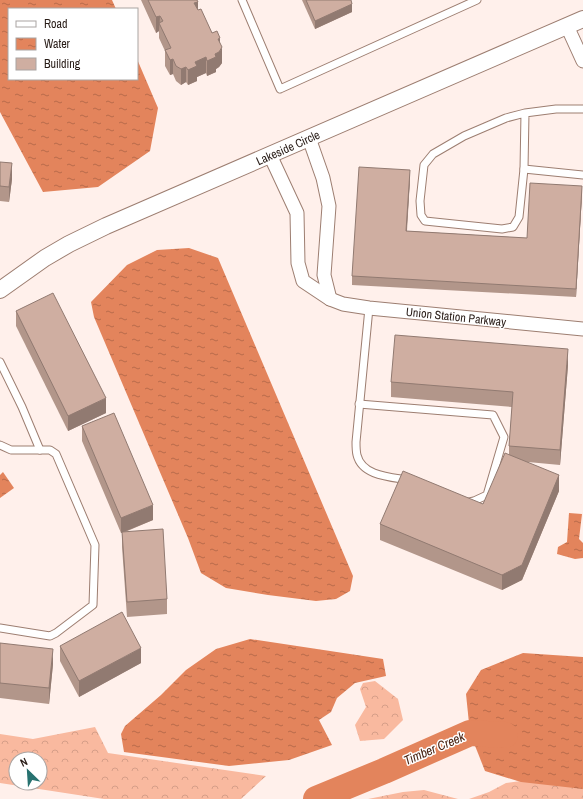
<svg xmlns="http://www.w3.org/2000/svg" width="583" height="799" font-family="'Archivo Narrow',sans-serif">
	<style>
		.forest { fill: url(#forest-crowns); fill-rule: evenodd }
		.water { fill: url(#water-ripples) }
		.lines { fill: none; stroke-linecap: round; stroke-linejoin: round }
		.river { stroke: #e3845c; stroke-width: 26 }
		.service-casing { stroke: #9d7e71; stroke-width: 9 }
		.minor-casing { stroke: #9d7e71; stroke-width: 15 }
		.tertiary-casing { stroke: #9d7e71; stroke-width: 18 }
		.service { stroke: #fff; stroke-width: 7 }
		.minor { stroke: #fff; stroke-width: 13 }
		.tertiary { stroke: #fff; stroke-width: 16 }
		.wall { fill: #b2968a }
		.shaded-wall { fill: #917a71 }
		.building { fill: #cfaea1; stroke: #917a71 }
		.labels { text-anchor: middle; stroke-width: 3; stroke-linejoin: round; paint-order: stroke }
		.street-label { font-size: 12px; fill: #281c17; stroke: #fff }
		.water-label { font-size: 13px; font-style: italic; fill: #492313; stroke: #fff }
	</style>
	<defs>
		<pattern id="forest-crowns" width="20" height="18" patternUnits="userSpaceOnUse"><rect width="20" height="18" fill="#f9b99f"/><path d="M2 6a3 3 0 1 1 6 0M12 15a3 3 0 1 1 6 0" fill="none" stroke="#d59e88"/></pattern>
		<pattern id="water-ripples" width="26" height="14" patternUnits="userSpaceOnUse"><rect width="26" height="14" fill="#e3845c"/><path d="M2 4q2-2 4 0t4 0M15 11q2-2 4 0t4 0" fill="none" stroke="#b86b4b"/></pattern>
	</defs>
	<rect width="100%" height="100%" fill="#fff0eb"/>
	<!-- forest -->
	<g class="forest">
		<path d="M375 681 398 699 403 720 384 739 360 741 355 725 366 707 360 689 363 683Z"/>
		<path d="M95 727 108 753 266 776 241 799H104L0 783V734L33 739ZM16 759H40V783H16Z"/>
		<path d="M550 777 583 781V799H469L489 792 506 783Z"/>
		<path d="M424 790 458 799H368L403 792Z"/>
	</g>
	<!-- water -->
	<g class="water">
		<path d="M0 0H112L116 9H9V79H137V59L158 108 150 151 98 187 43 192 0 112Z"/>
		<path d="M189 248 218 258 353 576 350 591 336 599 316 601 268 595 226 588 201 573 188 538 94 317 91 302 127 265 157 250Z"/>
		<path d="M3 472 14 488 0 498V475Z"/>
		<path d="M569 513 582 514 579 539 583 543V558L575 559 557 554 558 547 567 542Z"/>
		<path d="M250 639 383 659 386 676 355 683 337 698 331 712 319 720 332 745 289 760 229 766 124 752 121 734 125 726 161 695 186 670 216 649Z"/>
		<path d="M523 653 583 657V789L521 782 485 771 470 733 466 694 481 670Z"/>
	</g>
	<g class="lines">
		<!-- river -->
		<path class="river" d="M316 799 384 771 470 733 505 735"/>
		<defs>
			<g id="service">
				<path d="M242 0 280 89 477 0"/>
				<path d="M525 113 524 169 519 217 513 227 502 229 425 221 421 215 420 201 424 165 433 154 464 136 506 118 525 113 556 109H583"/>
				<path d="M524 169 583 175"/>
				<path d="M369 308 356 442C356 446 356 451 357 455 362 476 390 477 408 480"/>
				<path d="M0 362 22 407 40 450"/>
				<path d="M359 404 493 415 504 437 487 495 474 501 465 503"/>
				<path d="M0 445 11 450H50L56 454 95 545 93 605 56 633 50 636 0 628"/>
			</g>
			<g id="minor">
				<path d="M567 26 583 61"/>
				<path d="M309 138 323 178 329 206 324 275 330 299"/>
				<path d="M270 155 297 213 298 263 303 281 330 299 343 304 369 308 583 329"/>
			</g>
			<path id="tertiary" d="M0 290 45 258 69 244 106 226 583 19"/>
		</defs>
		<!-- service casing -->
		<use href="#service" class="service-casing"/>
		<!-- minor casing -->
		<use href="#minor" class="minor-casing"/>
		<!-- tertiary casing -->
		<use href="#tertiary" class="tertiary-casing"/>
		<!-- service -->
		<use href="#service" class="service"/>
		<!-- minor -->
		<use href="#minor" class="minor"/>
		<!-- tertiary -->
		<use href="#tertiary" class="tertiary"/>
	</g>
	<!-- wall -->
	<g class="wall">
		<path d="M141 0H197L198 2V10L212 33 220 43 222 63 219 67 216 69V72L207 76 206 73 197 77V81L188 85 186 82 181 85 176 81 173 74 170 75 165 66V51L159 38V31L156 33Z"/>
		<path d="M302 0H351L352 12 315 29Z"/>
		<path d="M0 162 12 179 9 202 0 201Z"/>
		<path d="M410 179 407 231 527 238 582 194 576 297 352 285V276Z"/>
		<path d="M16 311 106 413 68 431 16 326Z"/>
		<path d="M568 365 560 465 528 462 559 491 522 580 502 590 380 540V524L483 504 509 455V446L512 407 391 397V382Z"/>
		<path d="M82 426 153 520 125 532 167 599V614L127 617 122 547V533H121L82 441Z"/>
		<path d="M0 643 53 664 49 704 0 698Z"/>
		<path d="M60 646 141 663 79 697 60 661Z"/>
	</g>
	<!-- shaded-wall -->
	<g class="shaded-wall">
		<path d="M198 2V17L194 3Z"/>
		<path d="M352 4V12L315 29V21Z"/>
		<path d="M160 16 159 31 156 33V17Z"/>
		<path d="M220 38V51L222 47V63L219 67 216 69V72L207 76V61L215 54 218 39Z"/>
		<path d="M206 57V73L197 77V81L188 85V70L195 62Z"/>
		<path d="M173 59V74L170 75V60Z"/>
		<path d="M186 67V82L181 85V69Z"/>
		<path d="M12 163V179L9 202V187Z"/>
		<path d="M410 170V179L406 240V231Z"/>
		<path d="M582 186V194L576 297V289Z"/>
		<path d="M568 349V365L560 465V450Z"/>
		<path d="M106 398V413L68 431V416Z"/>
		<path d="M559 475V491L522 580 502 590V575Z"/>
		<path d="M153 505V520L121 533V518Z"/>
		<path d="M141 648V663L79 697V681Z"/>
		<path d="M53 649V664L49 704V688Z"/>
	</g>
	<!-- building -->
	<g class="building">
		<path d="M148 0H197L198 2 194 3 198 10 201 9 212 33 217 31 220 38 218 39 222 47 219 52 215 54 216 57 207 61 206 57 195 62 197 66 188 70 186 67 181 69 176 66 173 59 170 60 165 50 171 48 159 23 163 21 160 16 156 17Z"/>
		<path d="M306 0H351L352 4 315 21Z"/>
		<path d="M0 162 12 163 9 187 0 186Z"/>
		<path d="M359 167 410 170 406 231 527 238 530 183 582 186 576 289 352 276Z"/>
		<path d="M53 293 106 398 68 416 16 311Z"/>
		<path d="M395 335 568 349 560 450 509 446 513 392 391 382Z"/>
		<path d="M114 413 153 505 121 518 82 426Z"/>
		<path d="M505 453 559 475 522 565 502 575 380 524 403 471 483 504Z"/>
		<path d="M163 529 167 599 127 602 122 532Z"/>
		<path d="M122 612 141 648 79 681 60 646Z"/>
		<path d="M0 643 53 649 49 688 0 683Z"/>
	</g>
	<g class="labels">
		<!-- street labels -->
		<g class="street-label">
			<text transform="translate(288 148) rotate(-24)" y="4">Lakeside Circle</text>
			<text transform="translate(456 317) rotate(6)" y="4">Union Station Parkway</text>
		</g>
		<!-- water labels -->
		<g class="water-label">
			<text transform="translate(434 748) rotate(-23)" y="5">Timber Creek</text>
		</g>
	</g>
	<!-- legend -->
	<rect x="8" y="8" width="130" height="72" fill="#ffffff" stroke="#a9a4a2"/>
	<rect x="16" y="21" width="20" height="6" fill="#ffffff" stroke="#a9a4a2"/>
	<text x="44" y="28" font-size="12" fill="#281c17">Road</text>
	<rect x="16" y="38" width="20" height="12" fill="url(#water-ripples)" stroke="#a9a4a2"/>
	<text x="44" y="48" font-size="12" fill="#281c17">Water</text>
	<rect x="16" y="58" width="20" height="12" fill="#cfaea1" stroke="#a9a4a2"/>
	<text x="44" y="68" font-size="12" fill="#281c17">Building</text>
	<!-- north arrow -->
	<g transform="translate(28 771) rotate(335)"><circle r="19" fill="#ffffff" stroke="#a9a4a2"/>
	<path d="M0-3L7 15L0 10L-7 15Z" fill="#277270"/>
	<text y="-6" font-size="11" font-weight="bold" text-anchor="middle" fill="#281c17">N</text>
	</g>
</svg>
